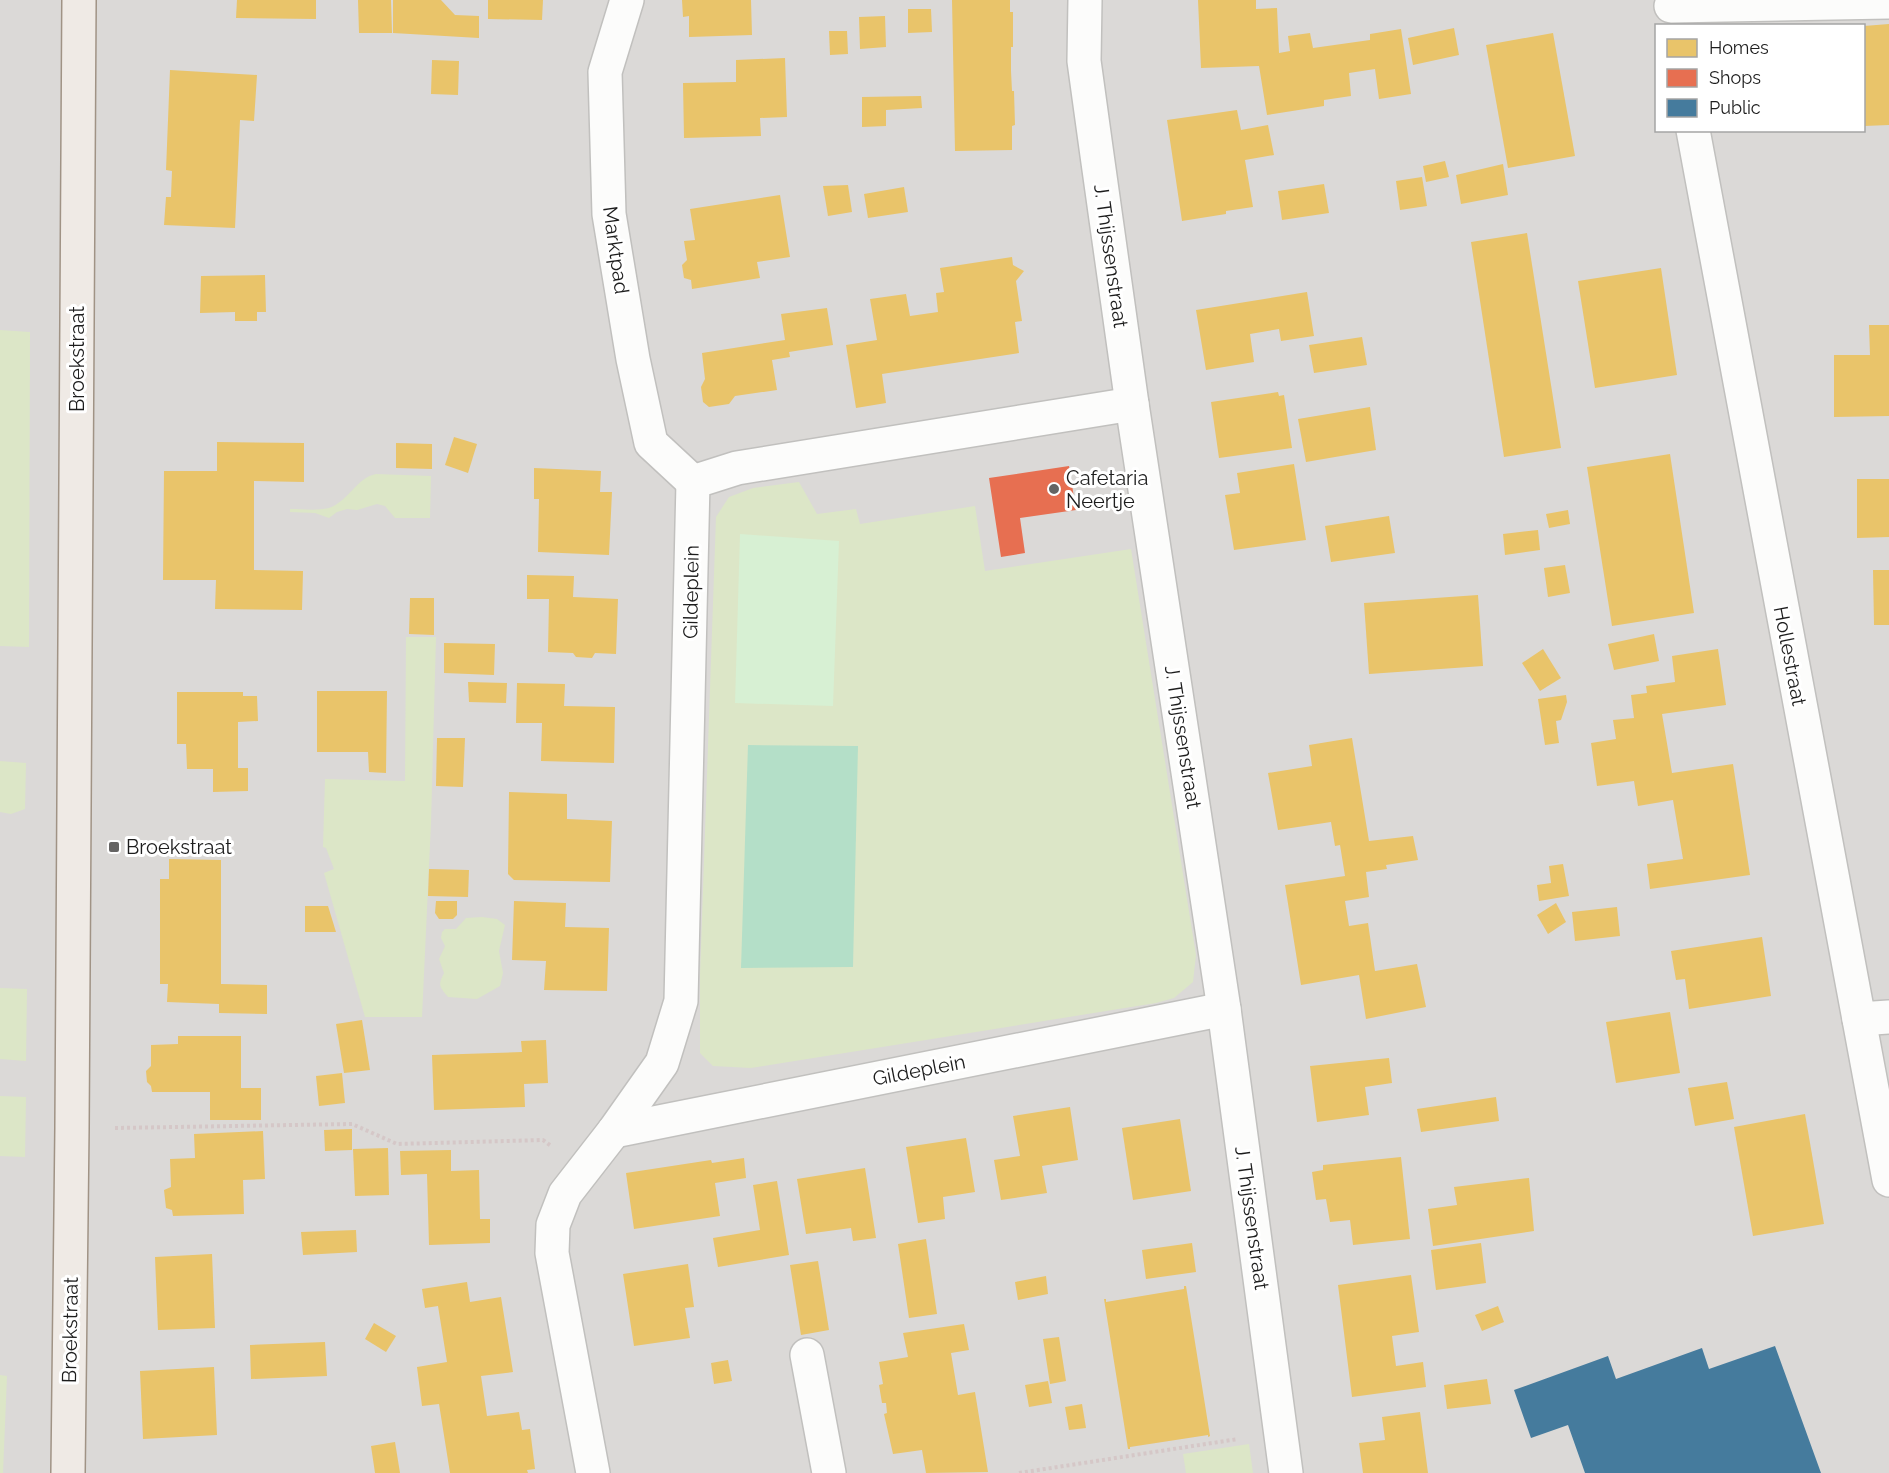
<svg xmlns="http://www.w3.org/2000/svg" width="1889" height="1473" font-family="Raleway,sans-serif">
	<style>
		.residential { fill: #dbd9d7; fill-rule: evenodd }
		.grass { fill: #dce6c7 }
		.park { fill: #d7f0d3 }
		.pitch { fill: #b4dfc8 }
		.homes { fill: #e9c46a }
		.shops { fill: #e76f51 }
		.public { fill: #457b9d }
		.lines { fill: none; stroke-linecap: round; stroke-linejoin: round }
		.minor-casing { stroke: #c1c0be; stroke-width: 36 }
		.major-casing { stroke: #a09385; stroke-width: 36 }
		.path { stroke: #d5c7c7; stroke-width: 4; stroke-dasharray: 3 3; stroke-linecap: butt }
		.minor { stroke: #fcfcfb; stroke-width: 33 }
		.major { stroke: #efeae5; stroke-width: 33 }
		.poi-dot { fill: #656463; stroke: #fff; stroke-width: 2 }
		.labels { text-anchor: middle; stroke-width: 6; stroke-linejoin: round; paint-order: stroke }
		.street-label { font-size: 20px; fill: #1d1d1d; stroke: #fff }
		.poi-label { font-size: 20px; fill: #1d1d1d; stroke: #fff; text-anchor: start }
	</style>
	<rect width="100%" height="100%" fill="#ece9e6"/>
	<!-- residential -->
	<path class="residential" d="M0 0H1889V1473H0ZM1656 26H1864V130H1656Z"/>
	<!-- grass -->
	<g class="grass">
		<path d="M0 330 30 332 29 647 0 646Z"/>
		<path d="M376 474 431 476 430 518H395L385 506 377 504 357 510 347 509 337 512 329 518 315 513 290 512V509C302 509 317 511 329 508 349 501 356 478 376 474Z"/>
		<path d="M799 482 817 514 856 509 860 524 975 506 985 571 1131 549 1196 955 1193 982 1174 998 1156 1003 751 1068 713 1066 700 1053V975L716 517 729 497 753 488Z"/>
		<path d="M406 637H436L431 823 422 1017H365L324 873 334 869 326 848 323 847 325 779 405 781Z"/>
		<path d="M0 761 26 763 25 809 11 814 0 812Z"/>
		<path d="M482 917 497 919 505 925 499 951 503 973 500 986 477 999 448 997C439 986 438 985 444 973L439 959 445 946 441 938 442 932 445 929H456L466 918Z"/>
		<path d="M0 988 27 989 26 1061 0 1059Z"/>
		<path d="M0 1096 26 1097 25 1157 0 1156Z"/>
		<path d="M0 1375 7 1376 3 1473H0Z"/>
		<path d="M1249 1444 1253 1473H1186L1183 1454Z"/>
	</g>
	<!-- park -->
	<path class="park" d="M740 534 839 541 833 706 735 703Z"/>
	<!-- pitch -->
	<path class="pitch" d="M748 745 858 746 853 967 741 968Z"/>
	<!-- homes -->
	<g class="homes">
		<path d="M237 0H316V19L236 18Z"/>
		<path d="M358 0H391L392 33H359Z"/>
		<path d="M393 0H441L455 15 479 16V38L393 33Z"/>
		<path d="M488 0H543L542 20 488 19Z"/>
		<path d="M682 0H751L752 35 689 37V16L683 17Z"/>
		<path d="M952 0H1010V12H1013V47H1011V71L1012 91H1014L1015 125 1012 126V150L955 151Z"/>
		<path d="M1198 0H1256V9L1277 8 1279 53 1290 51 1288 36 1310 33 1313 48 1370 40V34L1401 29 1411 94 1379 99 1375 69 1349 73 1351 96 1324 100V106L1267 115 1259 66 1201 68Z"/>
		<path d="M908 9H931L932 32 908 33Z"/>
		<path d="M885 16 886 47 860 49 859 17Z"/>
		<path d="M1889 24V125L1864 126V26Z"/>
		<path d="M1454 28 1459 55 1413 65 1408 38Z"/>
		<path d="M829 31H847L848 54 830 55Z"/>
		<path d="M1553 33 1575 156 1508 168 1486 45Z"/>
		<path d="M785 58 787 117 760 118 761 136 684 138 683 83 736 82V60Z"/>
		<path d="M432 60 459 61 458 95 431 94Z"/>
		<path d="M170 70 257 75 254 121 240 120 235 228 164 225 166 197H171L172 171 166 170Z"/>
		<path d="M921 96 922 108 886 110V126L862 127V97Z"/>
		<path d="M1237 110 1241 130 1268 125 1274 155 1245 160 1253 207 1226 211V214L1182 221 1167 120Z"/>
		<path d="M1445 161 1449 177 1426 182 1423 166Z"/>
		<path d="M1503 164 1508 195 1461 204 1456 175Z"/>
		<path d="M1422 177 1427 206 1400 210 1396 181Z"/>
		<path d="M1324 184 1329 213 1282 220 1278 191Z"/>
		<path d="M848 185 852 212 828 216 823 186Z"/>
		<path d="M904 187 908 212 868 218 864 194Z"/>
		<path d="M780 195 790 257 757 262 760 278 692 289 691 280 684 278 682 265 687 260 684 241 695 240 690 209Z"/>
		<path d="M1527 233 1561 448 1504 457 1471 242Z"/>
		<path d="M1012 257 1013 265 1024 271 1016 281 1022 321 1015 322 1019 353 882 374 886 403 856 408 846 345 877 340 870 299 906 294 910 316 938 312 936 293 944 292 940 268Z"/>
		<path d="M1661 268 1677 375 1595 388 1578 281Z"/>
		<path d="M265 275 266 312H257V321H235V312L200 313 201 276Z"/>
		<path d="M1307 292 1314 336 1281 341 1279 329 1250 334 1254 362 1206 370 1196 310Z"/>
		<path d="M827 308 833 345 789 352 790 357 772 360 777 390 735 396 729 404 709 407 703 402 701 387 705 379 702 353 785 340 781 314Z"/>
		<path d="M1869 325H1889V416L1834 417V355H1870Z"/>
		<path d="M1362 337 1367 365 1314 373 1309 345Z"/>
		<path d="M1278 392 1279 396 1284 395 1292 448 1219 458 1211 402Z"/>
		<path d="M1370 407 1376 450 1306 462 1298 419Z"/>
		<path d="M454 437 477 444 468 473 445 465Z"/>
		<path d="M217 442 304 443V482L254 481V570L303 571 302 610 215 609 216 580H163L164 471H217Z"/>
		<path d="M396 443 432 444V469L396 468Z"/>
		<path d="M1670 454 1694 613 1612 626 1587 467Z"/>
		<path d="M1294 464 1306 540 1234 550 1225 495 1240 493 1237 473Z"/>
		<path d="M534 468 601 471 600 492H612L609 555 538 552 539 499H534Z"/>
		<path d="M1857 479H1889V537L1857 538Z"/>
		<path d="M1568 510 1570 524 1549 528 1546 514Z"/>
		<path d="M1389 516 1395 553 1331 562 1325 526Z"/>
		<path d="M1538 530 1540 550 1505 555 1503 534Z"/>
		<path d="M1565 565 1570 593 1548 597 1544 568Z"/>
		<path d="M1873 570H1889V625H1874Z"/>
		<path d="M527 575 574 576 573 597 618 599 616 654 595 653 592 658 576 657 573 653 548 652 549 599H527Z"/>
		<path d="M1478 595 1483 666 1369 674 1364 603Z"/>
		<path d="M410 598H434V635L409 634Z"/>
		<path d="M1654 634 1659 661 1614 670 1608 644Z"/>
		<path d="M444 643 495 644 494 675 444 673Z"/>
		<path d="M1543 649 1561 678 1540 691 1522 663Z"/>
		<path d="M1718 649 1726 705 1662 714 1672 773 1733 764 1750 875 1650 889 1647 864 1683 859 1673 800 1638 806 1634 781 1597 786 1591 743 1616 739 1613 720 1634 718 1631 695 1647 693 1646 686 1675 682 1672 656Z"/>
		<path d="M468 682 507 683 506 703 469 702Z"/>
		<path d="M517 683 565 684 564 706 615 707 614 763 541 761 542 723H516Z"/>
		<path d="M317 691H387L386 773 369 772 368 752H317Z"/>
		<path d="M177 692H243V696H257L258 721 238 722V768H248V791L213 792V769H187L186 744H177Z"/>
		<path d="M1566 695 1567 702 1561 720 1556 721 1559 743 1545 745 1538 699Z"/>
		<path d="M437 738H465L463 787 436 786Z"/>
		<path d="M1352 738 1369 841 1413 836 1418 860 1386 865 1387 869 1366 872 1369 897 1345 901 1349 926 1368 923 1375 971 1417 964 1426 1007 1366 1019 1359 975 1301 985 1285 885 1345 876 1340 845 1335 846 1331 822 1278 830 1268 773 1312 766 1309 745Z"/>
		<path d="M509 792 567 794V819L612 821 610 882 514 880 508 874Z"/>
		<path d="M169 859 221 860V984L267 985V1014L219 1013V1004L167 1002 168 984H160V879H169Z"/>
		<path d="M1563 864 1569 896 1539 901 1537 885 1551 883 1549 866Z"/>
		<path d="M429 869 469 870 468 897 428 896Z"/>
		<path d="M436 901H457V915L453 919H439L435 913Z"/>
		<path d="M514 901 566 903 565 927 609 928 607 991 544 990 546 961 512 960Z"/>
		<path d="M1556 903 1566 922 1548 934 1537 915Z"/>
		<path d="M305 906H328L336 932H305Z"/>
		<path d="M1617 907 1620 936 1575 941 1572 912Z"/>
		<path d="M1762 937 1771 996 1689 1009 1685 979 1676 980 1671 951Z"/>
		<path d="M1670 1012 1680 1073 1616 1083 1606 1022Z"/>
		<path d="M362 1020 370 1070 344 1073 336 1024Z"/>
		<path d="M178 1036H241V1088H261V1120H210V1092H152L151 1086 147 1082 146 1071 151 1066V1045L178 1044Z"/>
		<path d="M546 1040 548 1083 524 1084 525 1107 434 1110 432 1055 522 1052 521 1041Z"/>
		<path d="M1389 1058 1392 1083 1365 1087 1369 1115 1317 1122 1310 1066Z"/>
		<path d="M342 1073 345 1103 319 1106 316 1076Z"/>
		<path d="M1727 1082 1734 1119 1695 1126 1688 1088Z"/>
		<path d="M1496 1097 1499 1121 1421 1132 1417 1109Z"/>
		<path d="M1070 1107 1078 1160 1042 1166 1047 1193 1001 1200 994 1160 1020 1156 1013 1116Z"/>
		<path d="M1805 1114 1824 1224 1753 1236 1734 1127Z"/>
		<path d="M1180 1119 1191 1191 1133 1200 1122 1128Z"/>
		<path d="M352 1129V1150L325 1151 324 1130Z"/>
		<path d="M263 1131 265 1179 243 1180 244 1214 173 1216 172 1210 166 1208 164 1190 171 1187 170 1159 195 1158 194 1134Z"/>
		<path d="M966 1138 975 1192 943 1197 945 1219 918 1223 906 1147Z"/>
		<path d="M388 1148 389 1195 355 1196 353 1149Z"/>
		<path d="M451 1150V1171L479 1170 480 1219H490V1243L429 1245 427 1174 401 1175 400 1151Z"/>
		<path d="M1401 1157 1410 1239 1353 1245 1350 1220 1330 1222 1326 1199 1316 1200 1312 1172 1323 1170V1165Z"/>
		<path d="M744 1158 746 1178 715 1183 720 1216 634 1229 626 1173 711 1160 712 1163Z"/>
		<path d="M865 1168 876 1238 853 1241 851 1228 806 1234 797 1179Z"/>
		<path d="M1529 1178 1534 1231 1433 1246 1428 1209 1457 1205 1454 1187Z"/>
		<path d="M777 1181 789 1255 718 1267 713 1238 760 1230 753 1185Z"/>
		<path d="M356 1230 357 1252 303 1255 301 1232Z"/>
		<path d="M926 1239 937 1314 909 1318 898 1244Z"/>
		<path d="M1192 1243 1196 1272 1146 1279 1142 1250Z"/>
		<path d="M1481 1243 1486 1283 1436 1290 1431 1250Z"/>
		<path d="M212 1254 215 1328 158 1330 155 1257Z"/>
		<path d="M818 1261 829 1330 801 1335 790 1265Z"/>
		<path d="M688 1264 694 1307 685 1308 690 1338 634 1346 623 1274Z"/>
		<path d="M1411 1275 1419 1332 1392 1336 1396 1366 1423 1362 1426 1387 1352 1397 1338 1285Z"/>
		<path d="M1046 1276 1048 1294 1018 1300 1015 1282Z"/>
		<path d="M467 1282 470 1302 501 1297 513 1372 481 1376 487 1416 519 1412 522 1430 530 1429 535 1469 527 1470 528 1473H450L439 1404 422 1406 417 1367 447 1362 438 1306 425 1308 422 1289Z"/>
		<path d="M1184 1286H1186L1210 1436 1208 1437V1435L1130 1447V1449H1128L1104 1299H1106V1302L1184 1289Z"/>
		<path d="M1498 1306 1504 1322 1482 1331 1475 1315Z"/>
		<path d="M374 1323 396 1336 386 1352 365 1339Z"/>
		<path d="M964 1324 969 1350 951 1353 958 1395 975 1392 988 1472 926 1473 922 1450 893 1454 884 1414 887 1413 886 1403H882L879 1385 883 1384 879 1362 908 1357 903 1333Z"/>
		<path d="M1059 1337 1066 1381 1050 1384 1043 1339Z"/>
		<path d="M325 1342 327 1376 251 1379 250 1345Z"/>
		<path d="M728 1360 732 1381 714 1384 711 1363Z"/>
		<path d="M214 1367 217 1435 143 1439 140 1371Z"/>
		<path d="M1487 1379 1491 1404 1447 1409 1444 1385Z"/>
		<path d="M1048 1381 1052 1403 1029 1407 1025 1385Z"/>
		<path d="M1082 1404 1086 1428 1069 1430 1065 1407Z"/>
		<path d="M1420 1412 1428 1473H1363L1359 1443 1385 1440 1382 1417Z"/>
		<path d="M395 1442 400 1473H375L371 1446Z"/>
	</g>
	<!-- shops -->
	<path class="shops" d="M1069 466 1076 510 1020 518 1025 553 1001 557 989 478Z"/>
	<!-- public -->
	<path class="public" d="M1775 1346 1821 1473H1585L1568 1425 1531 1438 1514 1390 1608 1356 1616 1379 1702 1348 1709 1369Z"/>
	<g class="lines">
		<defs>
			<g id="minor">
				<path d="M627 0 605 72 609 214 633 359 651 443 693 482"/>
				<path d="M1085 0 1084 61 1097 155 1132 404 1224 1009 1286 1473"/>
				<path d="M1671 6 1889 2"/>
				<path d="M1693 130 1889 1180"/>
				<path d="M1859 1019 1889 1017"/>
				<path d="M614 1131 1224 1009"/>
				<path d="M807 1355 829 1473"/>
				<path d="M593 1473 552 1253 553 1225 565 1194 614 1131 662 1063 681 1001 693 482 737 468 1132 404"/>
			</g>
			<path id="major" d="M68 1473 72 1128 79 0"/>
		</defs>
		<!-- minor casing -->
		<use href="#minor" class="minor-casing"/>
		<!-- major casing -->
		<use href="#major" class="major-casing"/>
		<!-- path -->
		<g class="path">
			<path d="M115 1128 352 1124 397 1144 543 1140 551 1146"/>
			<path d="M1019 1473 1238 1439"/>
		</g>
		<!-- minor -->
		<use href="#minor" class="minor"/>
		<!-- major -->
		<use href="#major" class="major"/>
	</g>
	<!-- markers -->
	<g class="poi-dot">
		<circle cx="1054" cy="489" r="6"/>
		<rect x="108" y="841" width="12" height="12" rx="3"/>
	</g>
	<g class="labels">
		<!-- street labels -->
		<g class="street-label">
			<text transform="translate(616 250) rotate(82)" y="7">Marktpad</text>
			<text transform="translate(1111 256) rotate(82)" y="7">J. Thijssenstraat</text>
			<text transform="translate(77 359) rotate(-90)" y="7">Broekstraat</text>
			<text transform="translate(691 592) rotate(-89)" y="7">Gildeplein</text>
			<text transform="translate(1790 656) rotate(79)" y="7">Hollestraat</text>
			<text transform="translate(1183 737) rotate(81)" y="7">J. Thijssenstraat</text>
			<text transform="translate(919 1070) rotate(-11)" y="7">Gildeplein</text>
			<text transform="translate(1252 1218) rotate(82)" y="7">J. Thijssenstraat</text>
			<text transform="translate(70 1330) rotate(-89)" y="7">Broekstraat</text>
		</g>
		<!-- poi labels -->
		<g class="poi-label">
			<text x="1066" y="485">Cafetaria<tspan x="1066" dy="23">Neertje</tspan></text>
			<text x="126" y="854">Broekstraat</text>
		</g>
	</g>
	<!-- legend -->
	<rect x="1655" y="24" width="210" height="108" fill="#ffffff" stroke="#a5a5a5" stroke-width="1.5"/>
	<rect x="1667" y="39" width="30" height="18" fill="#e9c46a" stroke="#a5a5a5" stroke-width="1.5"/>
	<text x="1709" y="54" font-size="18" fill="#1d1d1d">Homes</text>
	<rect x="1667" y="69" width="30" height="18" fill="#e76f51" stroke="#a5a5a5" stroke-width="1.5"/>
	<text x="1709" y="84" font-size="18" fill="#1d1d1d">Shops</text>
	<rect x="1667" y="99" width="30" height="18" fill="#457b9d" stroke="#a5a5a5" stroke-width="1.5"/>
	<text x="1709" y="114" font-size="18" fill="#1d1d1d">Public</text>
</svg>
